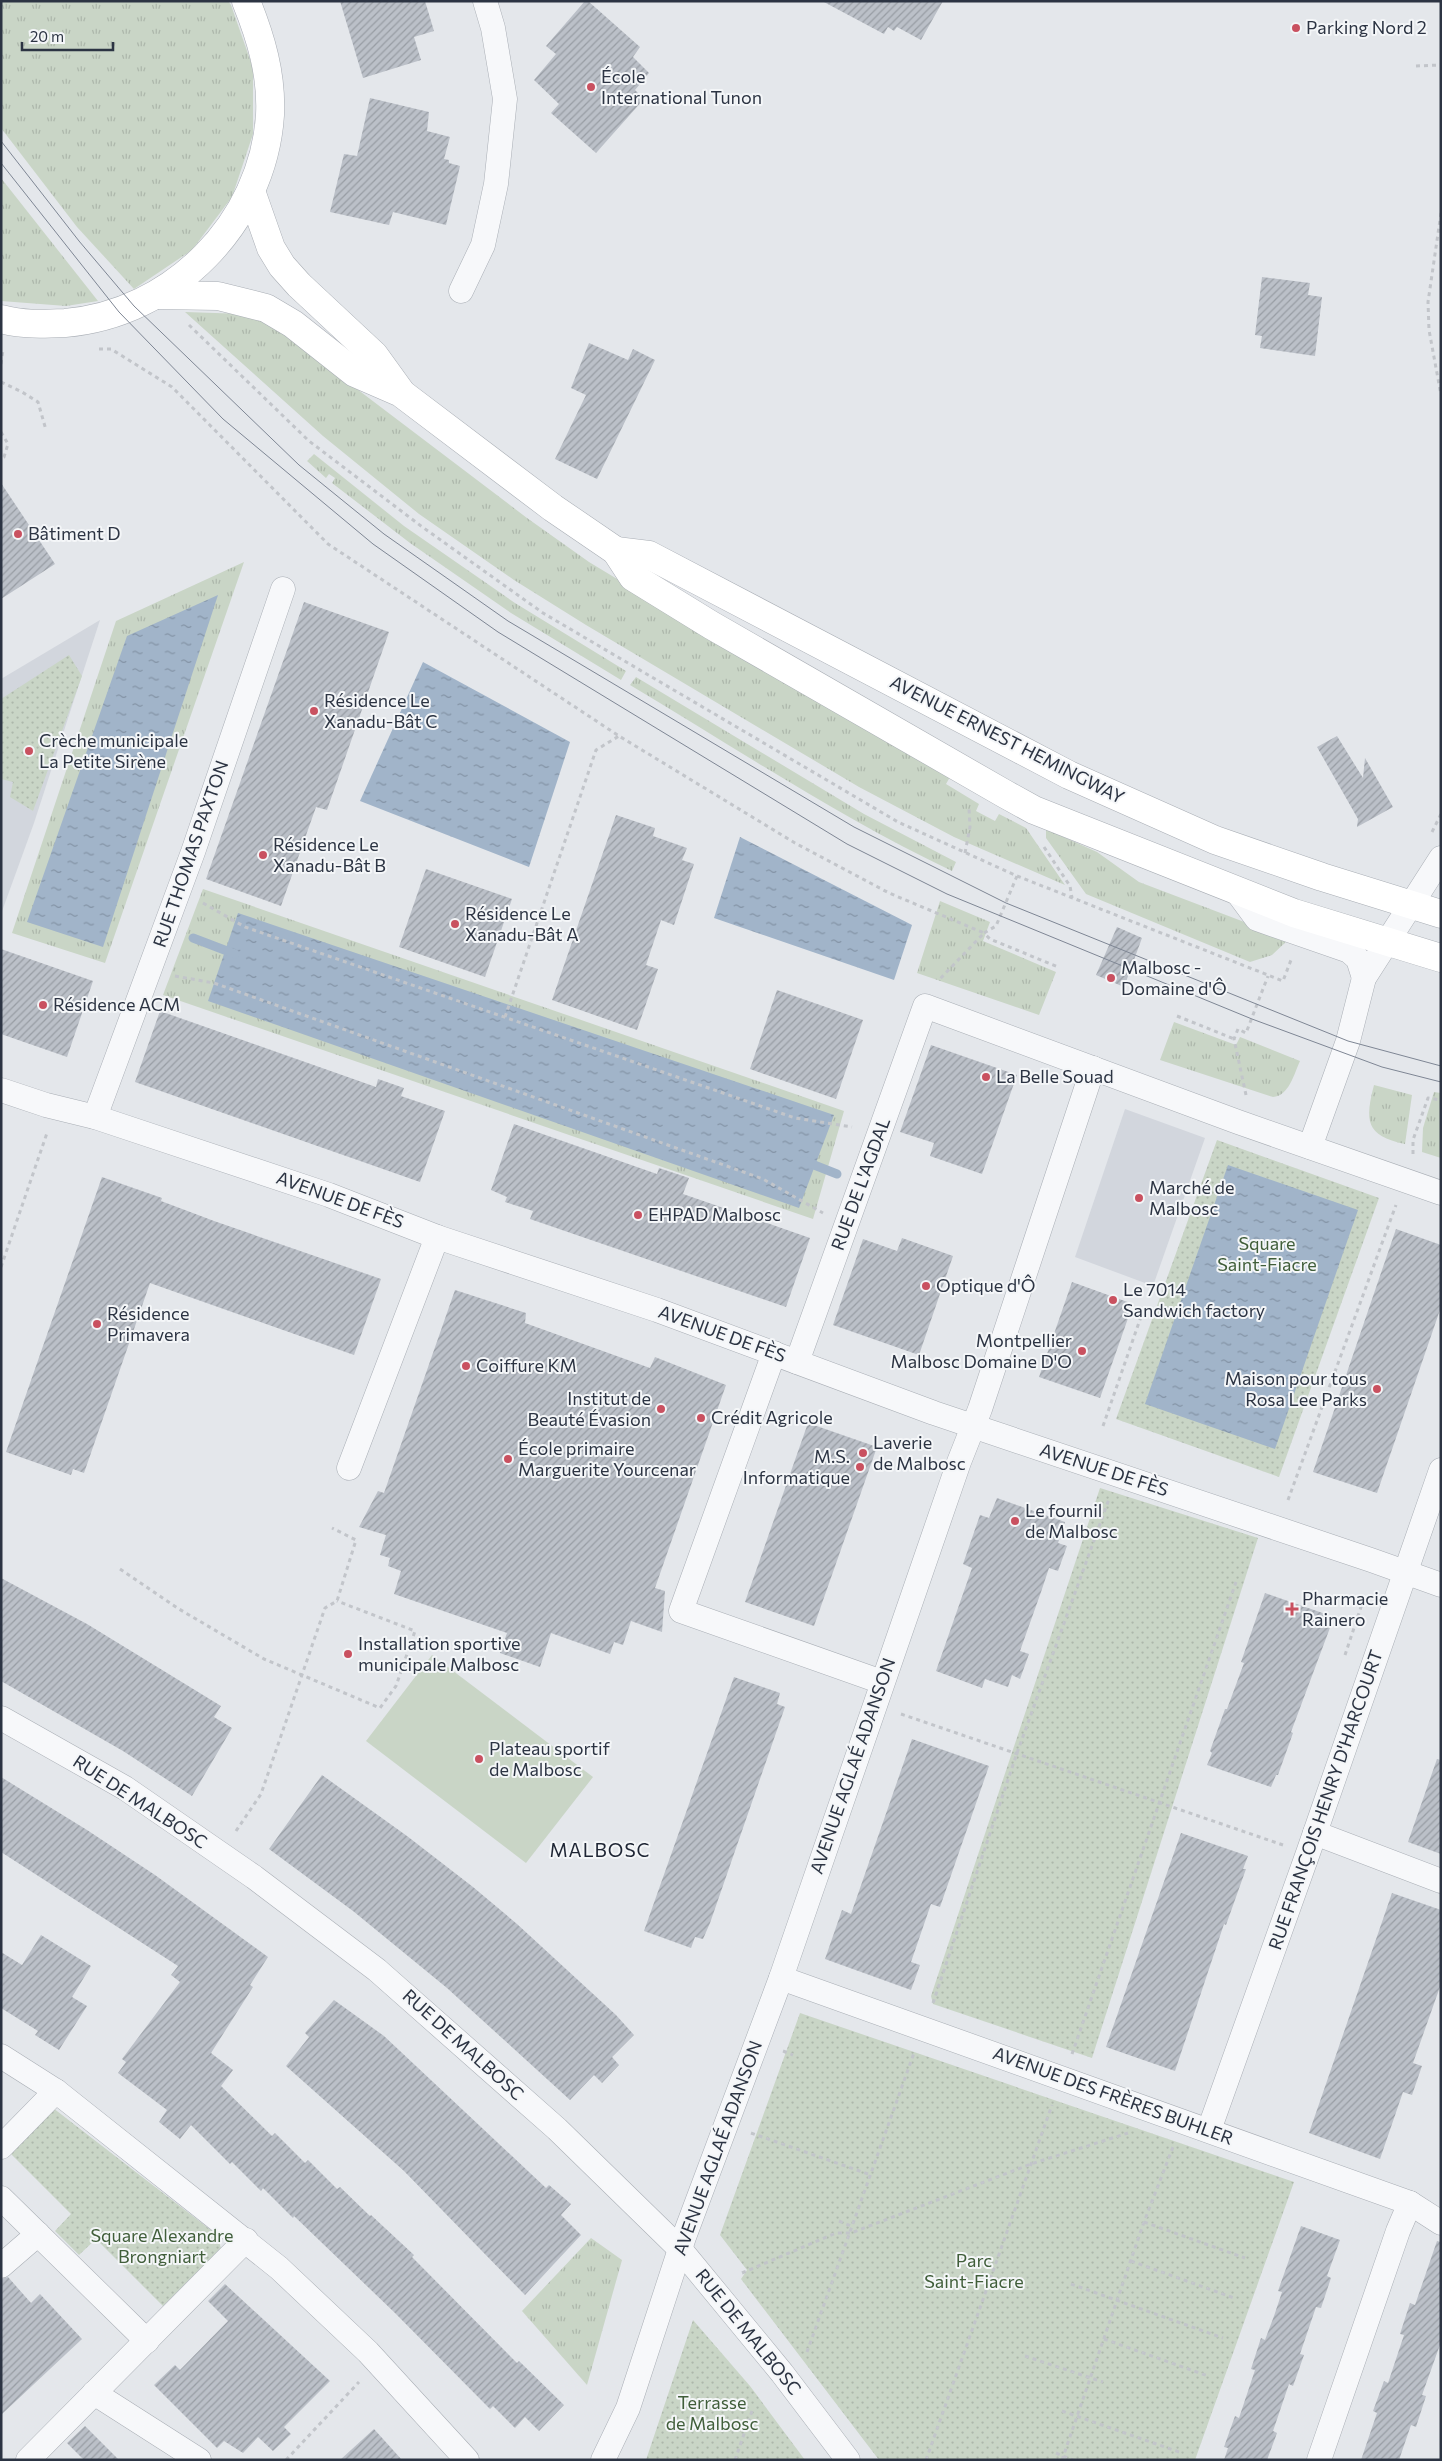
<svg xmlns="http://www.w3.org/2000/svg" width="1442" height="2461" font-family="Commissioner,sans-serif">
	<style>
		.built { fill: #d2d6dd }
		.grass { fill: url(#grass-tufts) }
		.park { fill: url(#park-dots) }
		.garden { fill: #c9d5c6 }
		.water { fill: url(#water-ripples) }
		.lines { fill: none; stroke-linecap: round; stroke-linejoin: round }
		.stream { stroke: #a1b4c9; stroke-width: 9 }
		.building { fill: url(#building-hatch) }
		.minor-casing { stroke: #a9aeb5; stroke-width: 25 }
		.secondary-casing { stroke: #a9aeb5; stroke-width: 29 }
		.path { stroke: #c2c5ca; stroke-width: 3; stroke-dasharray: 4 4; stroke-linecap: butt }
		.minor { stroke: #f7f8fa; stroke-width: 24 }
		.secondary { stroke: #fff; stroke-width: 28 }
		.tram { stroke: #7e8694; stroke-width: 1 }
		.poi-dot { fill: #c95160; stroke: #f4f6f8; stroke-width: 2 }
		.labels { text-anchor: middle; stroke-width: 4; stroke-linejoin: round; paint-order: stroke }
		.poi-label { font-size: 18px; fill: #2c3443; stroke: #f4f6f8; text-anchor: start }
		.street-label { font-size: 18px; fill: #2c3443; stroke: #f4f6f8 }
		.park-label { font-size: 18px; fill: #405e3a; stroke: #f4f6f8 }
		.neighbourhood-label { font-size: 19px; letter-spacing: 1px; fill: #1e2534; stroke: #f4f6f8 }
	</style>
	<defs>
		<pattern id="grass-tufts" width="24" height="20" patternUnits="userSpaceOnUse" patternTransform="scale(1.25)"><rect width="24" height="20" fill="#c9d5c6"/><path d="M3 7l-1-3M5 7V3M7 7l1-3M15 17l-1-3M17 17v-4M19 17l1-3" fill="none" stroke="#adb7ab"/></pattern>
		<pattern id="park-dots" width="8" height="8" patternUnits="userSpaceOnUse" patternTransform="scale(1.25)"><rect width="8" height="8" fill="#c9d5c6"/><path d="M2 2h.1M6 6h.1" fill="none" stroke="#adb7ab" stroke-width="1.8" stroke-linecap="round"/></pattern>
		<pattern id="water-ripples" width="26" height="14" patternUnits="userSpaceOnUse" patternTransform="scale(1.25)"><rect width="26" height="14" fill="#a1b4c9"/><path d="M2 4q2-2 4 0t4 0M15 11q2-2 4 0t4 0" fill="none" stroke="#8393a5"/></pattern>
		<pattern id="building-hatch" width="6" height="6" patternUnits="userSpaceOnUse" patternTransform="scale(1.25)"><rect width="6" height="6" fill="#bbc0c8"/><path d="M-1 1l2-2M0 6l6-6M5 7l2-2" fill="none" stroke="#989da4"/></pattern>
	</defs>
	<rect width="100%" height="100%" fill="#e4e7eb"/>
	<!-- built -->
	<g class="built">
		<path d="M100 620 34 823 1 914V679Z"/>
		<path d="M1125 1109 1205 1138 1153 1286 1075 1257Z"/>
	</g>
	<!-- grass -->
	<g class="grass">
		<path d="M1 1H228L231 5 253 68V134L232 197 192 250 134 289 77 227 1 128Z"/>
		<path d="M1 178 98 301 66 306 1 301Z"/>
		<path d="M185 312 245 314 263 320 287 336 527 518 589 562 799 689 950 777 946 784 979 804 976 811 995 821 999 814 1026 828 1065 885 954 837 859 787 586 625 514 580 419 514 323 436Z"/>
		<path d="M314 454 404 526 515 603 626 671 621 680 511 613 410 543 332 483 335 478 329 474 326 478 307 461Z"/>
		<path d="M244 562 105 963 12 933 116 621Z"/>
		<path d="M636 677 864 814 956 862 952 871C840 818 736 748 630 685Z"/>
		<path d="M1046 829 1097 852 1139 882 1289 939 1272 955 1250 962 1086 894 1046 838Z"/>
		<path d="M203 889 844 1111 813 1219 163 995Z"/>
		<path d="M940 901 990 922 983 941 1056 972 1039 1015 917 973Z"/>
		<path d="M1174 1022 1236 1045 1240 1037 1300 1061C1294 1074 1289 1096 1273 1097L1160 1060Z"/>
		<path d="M1374 1085 1412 1095 1405 1144C1365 1136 1365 1120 1374 1085Z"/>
		<path d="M1434 1092 1441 1093V1158L1422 1152 1423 1128Z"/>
		<path d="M591 2238 622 2260 587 2385 522 2311Z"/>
	</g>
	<!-- park -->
	<g class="park">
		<path d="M69 655 82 676 33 811 10 797 13 782 1 779V699Z"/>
		<path d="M1217 1140 1379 1198 1279 1477 1116 1419Z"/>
		<path d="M1100 1488 1258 1538 1092 2058 933 2004 931 1996Z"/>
		<path d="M800 2013 1294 2182 1195 2460H879L741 2279 747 2270 720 2235Z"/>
		<path d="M53 2108 216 2234 221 2248 163 2306 96 2239 79 2255 55 2231 71 2214 9 2152Z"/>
		<path d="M693 2320 750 2386 805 2460H646Z"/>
	</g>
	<!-- garden -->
	<path class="garden" d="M432 1655 593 1777 526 1863 366 1741Z"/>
	<!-- water -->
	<g class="water">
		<path d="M218 595 103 947 27 922 127 636Z"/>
		<path d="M423 662 570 742 529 867 360 801Z"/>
		<path d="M740 837 912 925 894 980 714 918Z"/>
		<path d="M238 913 834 1115 799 1208 208 1001Z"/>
		<path d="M1228 1165 1358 1210 1275 1449 1145 1404Z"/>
	</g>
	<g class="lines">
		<!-- stream -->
		<g class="stream">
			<path d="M193 938 235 954"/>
			<path d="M804 1161 837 1174"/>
		</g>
	</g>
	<!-- building -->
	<g class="building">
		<path d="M340 1H425L434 31 414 37 421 60 363 78Z"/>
		<path d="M585 1H588L640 47 633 57 649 73 635 90 644 99 596 153 551 113 559 104 534 80 556 54 546 46Z"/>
		<path d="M822 1H943L921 40 897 27 894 31 888 27 884 34Z"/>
		<path d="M370 98 429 112 427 131 450 137 444 159 449 160V163L460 166 446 225 393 212 389 225 330 212 344 154 357 156Z"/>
		<path d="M1262 277 1310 283 1308 295 1322 297 1315 356 1260 348 1262 336 1255 335Z"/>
		<path d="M589 343 628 360 633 349 655 360 597 479 555 459 586 395 571 388Z"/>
		<path d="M1 483 55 564 1 599Z"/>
		<path d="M304 602 389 632 327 810 316 807 281 906 206 879Z"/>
		<path d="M1337 736 1363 778 1365 758 1393 807 1357 827 1358 819 1317 747Z"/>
		<path d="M616 815 655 828 653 836 687 848 682 860 694 864 674 925 661 920 646 965 658 969 637 1030 552 1000Z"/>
		<path d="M426 869 512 899 485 977 399 947Z"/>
		<path d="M1117 927 1142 938 1124 987 1096 975Z"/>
		<path d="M1 949 93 981 67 1057 1 1034Z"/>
		<path d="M777 990 863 1020 836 1099 750 1069Z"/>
		<path d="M160 1011 376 1087 378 1079 404 1088 401 1096 445 1111 420 1182 135 1082Z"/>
		<path d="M931 1045 1017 1075 982 1174 930 1156 934 1143 900 1132Z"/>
		<path d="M514 1124 657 1174 659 1168 689 1178 683 1194 810 1238 786 1307 530 1219 533 1211 505 1202 507 1197 491 1190Z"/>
		<path d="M102 1177 162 1198 161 1201 214 1221 381 1279 354 1355 150 1283 84 1473 73 1469 71 1475 6 1452Z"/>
		<path d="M1396 1229 1441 1245V1307L1377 1493 1313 1472Z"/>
		<path d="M902 1238 953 1256 919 1355 833 1325 863 1239 897 1251Z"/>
		<path d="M1072 1282 1133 1304 1100 1398 1039 1377Z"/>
		<path d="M455 1290 526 1313 525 1323 650 1368 655 1357 726 1385 655 1588 665 1591 662 1632 631 1621 623 1645 614 1642 610 1654 551 1633 540 1667 500 1653 507 1633 394 1594 401 1571 388 1566 390 1558 380 1555 386 1535 359 1527 378 1491 384 1493Z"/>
		<path d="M808 1423 877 1447 814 1626 745 1602Z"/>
		<path d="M997 1498 1065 1522 1058 1543 1067 1546 1058 1571 1049 1568 1041 1592 1020 1651 1029 1654 1020 1679 1012 1675 1008 1687 985 1679 982 1688 936 1671 972 1568 963 1564 980 1515 989 1518Z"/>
		<path d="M1 1578 87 1624 221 1706 214 1717 232 1728 192 1796 123 1751 1 1681Z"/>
		<path d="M1265 1593 1334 1617 1291 1732 1293 1733 1278 1775H1276L1271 1787 1207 1765 1212 1753 1210 1751 1225 1709H1227L1244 1663 1241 1662Z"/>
		<path d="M734 1677 780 1693 777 1704 785 1707 710 1923 703 1939 695 1937 691 1948 644 1931Z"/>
		<path d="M912 1739 989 1766 940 1907 931 1904 911 1962 920 1965 911 1990 825 1959 842 1910 851 1914Z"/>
		<path d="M1437 1759 1441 1760V1854L1408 1842Z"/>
		<path d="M322 1775 407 1836 473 1887 517 1924 616 2015 634 2035 612 2057 619 2065 602 2083 594 2075 570 2100 447 1988 353 1911 269 1849Z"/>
		<path d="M1 1777 87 1830 155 1875 268 1957 250 1985 253 1987 211 2053 233 2070 221 2086 272 2136 275 2133 305 2163 308 2160 337 2189 340 2187 370 2216 371 2215 414 2255 412 2257 517 2363 519 2361 564 2405 539 2431 525 2417 515 2428 493 2406 490 2409 395 2313 294 2216 293 2218 263 2188 261 2191 232 2162 230 2164 191 2125 180 2139 159 2122 167 2110 118 2073 126 2062 122 2059 180 1982 171 1975 178 1966 1 1852Z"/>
		<path d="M1181 1833 1248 1856 1243 1869H1246L1226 1925 1224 1924 1175 2071 1106 2047Z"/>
		<path d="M1392 1893 1441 1910V1984L1413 2063 1422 2066 1412 2095 1403 2092 1380 2159 1309 2133Z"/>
		<path d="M41 1935 91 1966 72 1997 87 2006 59 2050 35 2035 38 2031 1 2008V1952L22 1965Z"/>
		<path d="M334 2000 384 2036 546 2188 549 2185 571 2204 561 2215 581 2235 525 2295 404 2171 286 2066 309 2037 305 2033Z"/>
		<path d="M1301 2226 1340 2240 1327 2276 1331 2278 1321 2308 1316 2307 1300 2354 1304 2355 1293 2386 1289 2384 1273 2431 1277 2433 1267 2460H1224L1228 2448 1224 2447 1235 2416 1239 2418 1255 2370 1251 2369 1261 2338 1265 2340 1274 2316 1282 2292 1278 2291Z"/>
		<path d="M1437 2241 1441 2242V2342L1422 2395 1426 2396 1416 2427 1411 2425 1399 2460H1361L1377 2413 1373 2411 1384 2381 1388 2383 1404 2335 1400 2334 1410 2303 1415 2305Z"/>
		<path d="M8 2277 31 2303 40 2294 82 2339 1 2415V2279Z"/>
		<path d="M225 2284 330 2381 284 2427 291 2434 273 2451 258 2437 243 2453 224 2441 217 2448 154 2385 175 2365 180 2370 228 2321 208 2301Z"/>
		<path d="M85 2426 119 2460H84L67 2443Z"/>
		<path d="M374 2429 402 2460H340Z"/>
	</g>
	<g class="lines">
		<defs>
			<g id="minor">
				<path d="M461 291 483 245 496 184 505 99 493 28 485 1"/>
				<path d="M1237 892 1257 919 1349 951 1358 959 1364 978"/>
				<path d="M1 1090 46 1105 95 1117 329 1195 437 1237 657 1310 934 1413 1371 1560 1441 1585"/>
				<path d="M95 1117 193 852 283 589"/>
				<path d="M1310 1147 1348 1041 1364 978 1441 858"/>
				<path d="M774 1353 681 1611 882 1682"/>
				<path d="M797 1362 925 1006 1238 1122 1441 1193"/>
				<path d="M349 1468 437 1237"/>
				<path d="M1 1718 125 1788 254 1877 377 1970 557 2129 680 2249 782 2373 848 2460"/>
				<path d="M1315 1833 1441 1881"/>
				<path d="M781 1978 1410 2203 1441 2223"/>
				<path d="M1 2056 56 2091 279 2268 368 2352 467 2460"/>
				<path d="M1209 2130 1308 1853 1441 1470"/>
				<path d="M1 2147 56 2091"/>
				<path d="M1 2198 147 2341"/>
				<path d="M1 2266 38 2234"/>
				<path d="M94 2393 199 2460"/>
				<path d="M28 2460 246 2240"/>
				<path d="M603 2460 628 2408 684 2237 781 1978 959 1462 980 1409 1093 1068"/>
				<path d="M1319 2460 1398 2231 1410 2203"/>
			</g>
			<g id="secondary">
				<path d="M251 191 271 248 282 266 299 285 374 355 400 391"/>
				<path d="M158 295 218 296 266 308 293 324 355 373 401 393 553 508 616 551 633 577 711 625 1005 794 1034 810 1294 913 1441 958"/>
				<path d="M1 319C22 325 44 324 65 323 173 314 263 223 270 115 272 75 261 38 246 1"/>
				<path d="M616 551 649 555 1069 775 1215 840 1322 877 1441 914"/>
			</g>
		</defs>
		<!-- minor casing -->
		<use href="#minor" class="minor-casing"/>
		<!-- secondary casing -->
		<use href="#secondary" class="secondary-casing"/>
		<!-- path -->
		<g class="path">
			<path d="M1416 66 1441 65"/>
			<path d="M1441 213 1428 302 1429 330 1441 395"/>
			<path d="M189 325 309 441 421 526 543 613 898 822 1017 876 1283 981 1291 960"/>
			<path d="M99 349H111L172 387 328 544 619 736 795 843 889 893 984 933 938 981"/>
			<path d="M1 364 3 350"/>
			<path d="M1 382 22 392 38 402 46 430"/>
			<path d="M1 432 8 444 4 457 1 458"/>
			<path d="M1432 832 1441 814"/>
			<path d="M1044 847 1070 886 1072 898"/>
			<path d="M965 853 970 827 969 808"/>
			<path d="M1017 876 996 926 984 933 990 939 1058 967"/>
			<path d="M203 903 245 927 795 1118 852 1127"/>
			<path d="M175 976 214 983 763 1179 823 1213"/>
			<path d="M1177 1016 1234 1039"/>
			<path d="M505 1017 596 750 619 736"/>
			<path d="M1246 1095 1234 1039 1238 1029 1246 1033 1268 976"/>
			<path d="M1413 1154V1140L1428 1098 1441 1100"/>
			<path d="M1 1267 47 1133"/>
			<path d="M1103 1426 1144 1308"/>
			<path d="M1288 1500 1396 1205"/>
			<path d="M120 1569 179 1609 264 1659 380 1708 396 1686 415 1631 337 1601"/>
			<path d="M1345 1655 1362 1604"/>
			<path d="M901 1714 1283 1845"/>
			<path d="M236 1831 261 1794 325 1608 337 1601 356 1540 332 1528"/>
			<path d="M933 2003 1017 1753 1109 1499"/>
			<path d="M783 2051 793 2055"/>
			<path d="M1072 2054 1236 1582"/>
			<path d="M751 2133 871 2175"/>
			<path d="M839 2221 853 2227"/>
			<path d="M1144 2222 1245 2258"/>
			<path d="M1131 2261 1234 2298"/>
			<path d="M742 2273 836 2233H851L1031 2164 1128 2133"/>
			<path d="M1071 2284 1223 2338"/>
			<path d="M1104 2339 1208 2376"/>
			<path d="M807 2352 914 2053"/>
			<path d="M1025 2356 1103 2382"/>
			<path d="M1062 2411 1182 2453"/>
			<path d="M1056 2453 1073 2460"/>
			<path d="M286 2460 359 2382"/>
			<path d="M735 2460 752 2411"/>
			<path d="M926 2460 1052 2105"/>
			<path d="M1062 2460 1144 2222 1173 2147"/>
		</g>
		<!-- minor -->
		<use href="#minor" class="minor"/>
		<!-- secondary -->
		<use href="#secondary" class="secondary"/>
		<!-- tram -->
		<g class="tram">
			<path d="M1 141 79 241 134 306 299 465 384 534 508 621 854 827 1006 903 1348 1041 1441 1066"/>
			<path d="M1 163 119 312 223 419 373 544 498 632 847 844 947 894 1252 1019 1382 1067 1441 1082"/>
		</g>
	</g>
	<!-- markers -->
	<g class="poi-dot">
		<circle cx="1296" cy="28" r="5"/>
		<circle cx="591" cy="87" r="5"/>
		<circle cx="18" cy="534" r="5"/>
		<circle cx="314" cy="711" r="5"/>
		<circle cx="29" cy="751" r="5"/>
		<circle cx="263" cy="855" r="5"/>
		<circle cx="455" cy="924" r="5"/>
		<circle cx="1111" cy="978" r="5"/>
		<circle cx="43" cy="1005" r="5"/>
		<circle cx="986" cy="1077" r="5"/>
		<circle cx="1139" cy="1198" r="5"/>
		<circle cx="638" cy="1215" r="5"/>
		<circle cx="926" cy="1286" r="5"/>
		<circle cx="1113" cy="1300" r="5"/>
		<circle cx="97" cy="1324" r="5"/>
		<circle cx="1082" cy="1351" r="5"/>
		<circle cx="466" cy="1366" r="5"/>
		<circle cx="1377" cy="1389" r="5"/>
		<circle cx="661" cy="1409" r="5"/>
		<circle cx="701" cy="1418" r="5"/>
		<circle cx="863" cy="1453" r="5"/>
		<circle cx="508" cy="1459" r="5"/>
		<circle cx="860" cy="1467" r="5"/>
		<circle cx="1015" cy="1521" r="5"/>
		<path d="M1289.5 1601.5h5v5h5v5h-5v5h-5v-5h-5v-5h5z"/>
		<circle cx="348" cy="1654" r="5"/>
		<circle cx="479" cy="1759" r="5"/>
	</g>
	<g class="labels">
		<!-- poi labels -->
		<g class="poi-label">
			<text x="1306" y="34">Parking Nord 2</text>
			<text x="601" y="83">École<tspan x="601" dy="21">International Tunon</tspan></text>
			<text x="28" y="540">Bâtiment D</text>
			<text x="324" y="707">Résidence Le<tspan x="324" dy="21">Xanadu-Bât C</tspan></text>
			<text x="39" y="747">Crèche municipale<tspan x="39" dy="21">La Petite Sirène</tspan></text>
			<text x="273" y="851">Résidence Le<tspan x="273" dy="21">Xanadu-Bât B</tspan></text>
			<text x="465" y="920">Résidence Le<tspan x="465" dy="21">Xanadu-Bât A</tspan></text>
			<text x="1121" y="974">Malbosc -<tspan x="1121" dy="21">Domaine d'Ô</tspan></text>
			<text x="53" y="1011">Résidence ACM</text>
			<text x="996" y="1083">La Belle Souad</text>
			<text x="1149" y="1194">Marché de<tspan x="1149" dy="21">Malbosc</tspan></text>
			<text x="648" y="1221">EHPAD Malbosc</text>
			<text x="936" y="1292">Optique d'Ô</text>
			<text x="1123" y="1296">Le 7014<tspan x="1123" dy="21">Sandwich factory</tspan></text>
			<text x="107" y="1320">Résidence<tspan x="107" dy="21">Primavera</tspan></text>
			<text x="1072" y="1347" text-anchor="end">Montpellier<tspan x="1072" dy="21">Malbosc Domaine D'O</tspan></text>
			<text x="476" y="1372">Coiffure KM</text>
			<text x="1367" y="1385" text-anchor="end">Maison pour tous<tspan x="1367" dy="21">Rosa Lee Parks</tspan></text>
			<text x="651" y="1405" text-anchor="end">Institut de<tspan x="651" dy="21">Beauté Évasion</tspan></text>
			<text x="711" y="1424">Crédit Agricole</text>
			<text x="873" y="1449">Laverie<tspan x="873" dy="21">de Malbosc</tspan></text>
			<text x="518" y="1455">École primaire<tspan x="518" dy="21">Marguerite Yourcenar</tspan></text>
			<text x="850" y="1463" text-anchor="end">M.S.<tspan x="850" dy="21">Informatique</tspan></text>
			<text x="1025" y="1517">Le fournil<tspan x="1025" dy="21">de Malbosc</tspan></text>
			<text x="1302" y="1605">Pharmacie<tspan x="1302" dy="21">Rainero</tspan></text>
			<text x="358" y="1650">Installation sportive<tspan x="358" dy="21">municipale Malbosc</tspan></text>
			<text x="489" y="1755">Plateau sportif<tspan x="489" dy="21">de Malbosc</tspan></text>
		</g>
		<!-- street labels -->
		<g class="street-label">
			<text transform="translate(1007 740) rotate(27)" y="6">AVENUE ERNEST HEMINGWAY</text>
			<text transform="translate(191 854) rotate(-71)" y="6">RUE THOMAS PAXTON</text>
			<text transform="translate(861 1184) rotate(-70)" y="6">RUE DE L'AGDAL</text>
			<text transform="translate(340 1200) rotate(20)" y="6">AVENUE DE FÈS</text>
			<text transform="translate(722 1334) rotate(20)" y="6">AVENUE DE FÈS</text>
			<text transform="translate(1104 1470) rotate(18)" y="6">AVENUE DE FÈS</text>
			<text transform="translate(853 1766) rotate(-71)" y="6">AVENUE AGLAÉ ADANSON</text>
			<text transform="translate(1326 1800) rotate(-71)" y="6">RUE FRANÇOIS HENRY D'HARCOURT</text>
			<text transform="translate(140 1802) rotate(33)" y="6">RUE DE MALBOSC</text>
			<text transform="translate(463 2045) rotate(42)" y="6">RUE DE MALBOSC</text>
			<text transform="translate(1113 2096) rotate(20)" y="6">AVENUE DES FRÈRES BUHLER</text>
			<text transform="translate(718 2148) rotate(-70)" y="6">AVENUE AGLAÉ ADANSON</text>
			<text transform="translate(748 2332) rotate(51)" y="6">RUE DE MALBOSC</text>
		</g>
		<!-- park labels -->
		<g class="park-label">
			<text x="1267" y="1250">Square<tspan x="1267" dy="21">Saint-Fiacre</tspan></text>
			<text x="162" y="2242">Square Alexandre<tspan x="162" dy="21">Brongniart</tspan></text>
			<text x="974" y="2267">Parc<tspan x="974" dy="21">Saint-Fiacre</tspan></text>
			<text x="712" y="2409">Terrasse<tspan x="712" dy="21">de Malbosc</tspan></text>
		</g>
		<!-- neighbourhood labels -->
		<g class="neighbourhood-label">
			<text x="600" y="1857">MALBOSC</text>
		</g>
	</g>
	<!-- border -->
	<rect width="1442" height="2461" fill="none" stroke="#2c3443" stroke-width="5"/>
	<!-- scale -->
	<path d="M22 42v8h91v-8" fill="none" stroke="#2c3443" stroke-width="2.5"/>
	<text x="30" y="42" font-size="15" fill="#2c3443" stroke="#f4f6f8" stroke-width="4" paint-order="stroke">20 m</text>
</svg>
